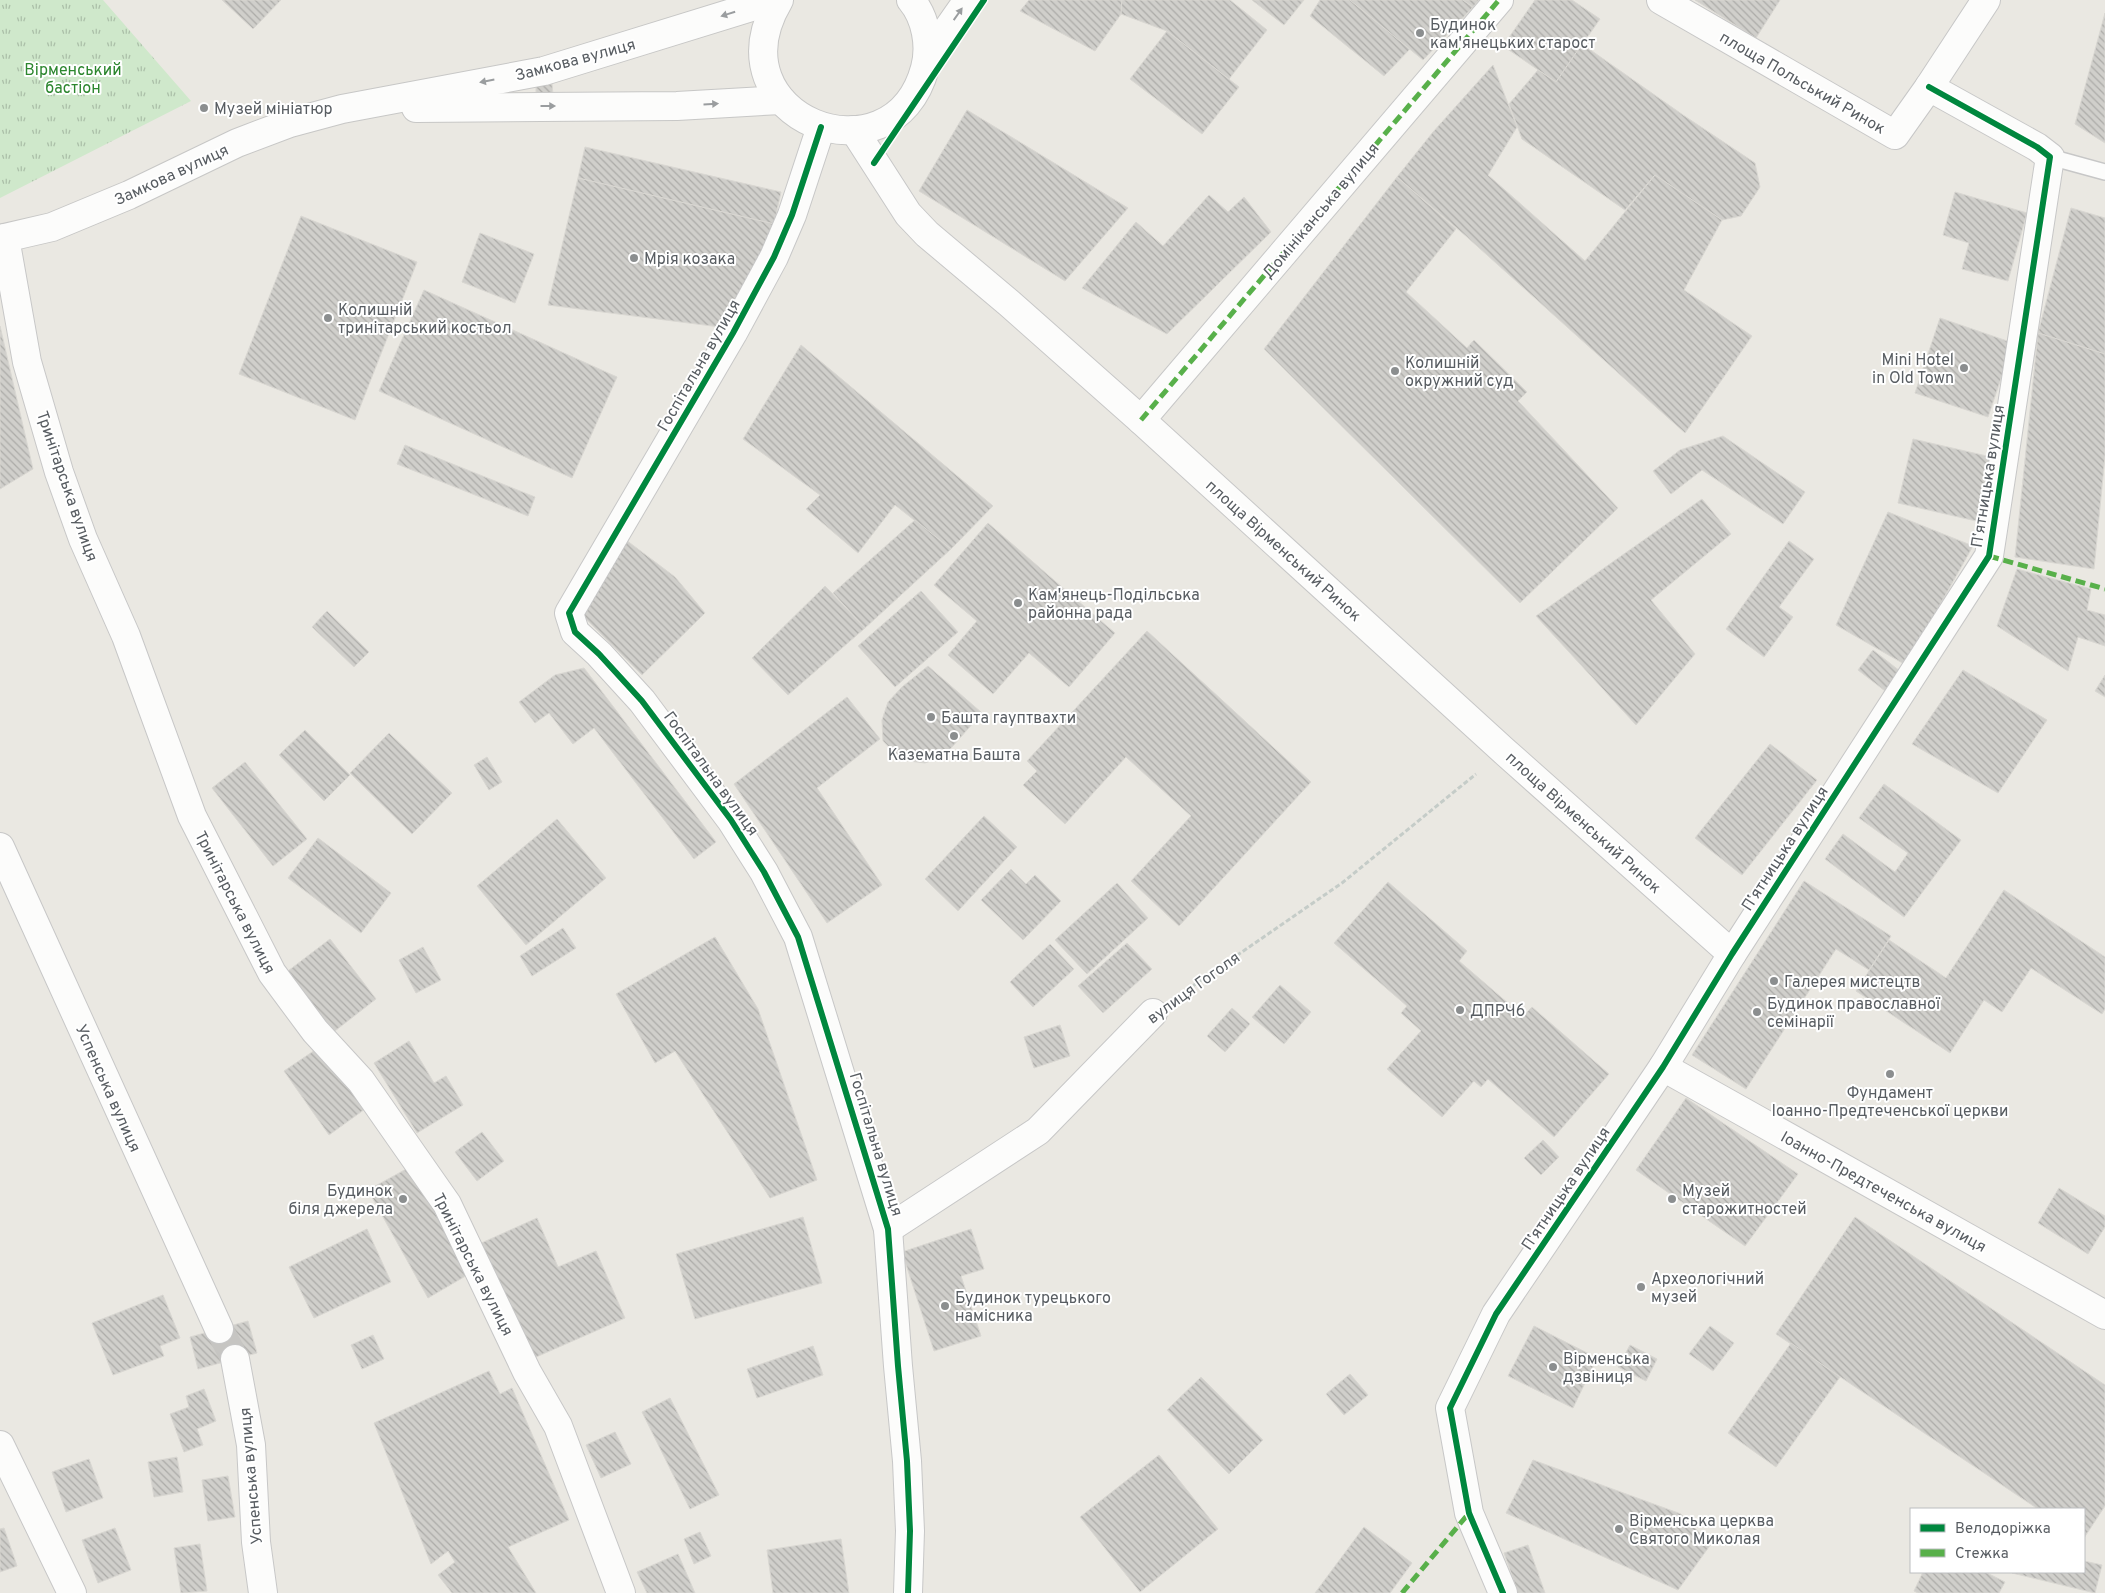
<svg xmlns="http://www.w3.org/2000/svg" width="2105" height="1593" font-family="Overpass,sans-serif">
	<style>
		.grass { fill: url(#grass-tufts) }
		.building { fill: url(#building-back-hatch); stroke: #d9d7d2 }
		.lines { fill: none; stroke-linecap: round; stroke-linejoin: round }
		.street-tunnel { stroke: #c6c5c2; stroke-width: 28; stroke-dasharray: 28 14; stroke-linecap: butt }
		.lane-casing { stroke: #c7c7c7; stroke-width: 18 }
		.street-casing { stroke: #c7c7c7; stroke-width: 30 }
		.secondary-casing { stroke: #c7c7c6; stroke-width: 30 }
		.path { stroke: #c5ccc8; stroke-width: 3; stroke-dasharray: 5 2.5; stroke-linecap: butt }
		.lane { stroke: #fcfcfb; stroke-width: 15 }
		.street { stroke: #fcfcfb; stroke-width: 28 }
		.secondary { stroke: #fcfcfb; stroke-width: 28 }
		.quiet { stroke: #58b04a; stroke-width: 5; stroke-dasharray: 10 5; stroke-linecap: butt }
		.cycleway-casing { stroke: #fff; stroke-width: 9 }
		.cycleway { stroke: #00873e; stroke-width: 6 }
		.oneway { fill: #9a9d9f }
		.poi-dot { fill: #8b8e8f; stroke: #fff; stroke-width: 2 }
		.labels { text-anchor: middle; stroke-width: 4; stroke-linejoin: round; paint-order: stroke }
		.poi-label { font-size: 16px; fill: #585d62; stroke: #fff; text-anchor: start }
		.street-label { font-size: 16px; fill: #585d62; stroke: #fff }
		.park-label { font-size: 16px; fill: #2c862e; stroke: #fff }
	</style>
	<defs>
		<pattern id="grass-tufts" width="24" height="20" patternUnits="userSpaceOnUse" patternTransform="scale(1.25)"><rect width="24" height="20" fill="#cfe8cb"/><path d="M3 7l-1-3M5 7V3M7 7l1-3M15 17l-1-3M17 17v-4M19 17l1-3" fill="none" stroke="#abbfa8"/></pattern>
		<pattern id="building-back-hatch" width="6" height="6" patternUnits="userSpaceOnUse" patternTransform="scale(1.25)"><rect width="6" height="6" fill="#d0cfcb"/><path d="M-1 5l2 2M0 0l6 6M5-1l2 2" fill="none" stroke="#acaba8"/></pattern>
	</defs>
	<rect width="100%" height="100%" fill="#eae8e2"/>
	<!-- grass -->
	<path class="grass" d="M0 0H103L191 101 0 198Z"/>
	<!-- building -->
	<g class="building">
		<path d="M222 0H281L253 29Z"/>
		<path d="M1029 0H1122L1121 14 1095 51 1020 11Z"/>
		<path d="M1122 0H1230L1267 30 1229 79 1167 31 1121 14Z"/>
		<path d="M1252 0H1304L1284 25Z"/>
		<path d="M1320 0H1350L1410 49 1384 76 1310 16Z"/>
		<path d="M1350 0H1463L1473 7 1423 60Z"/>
		<path d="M1463 0H1479L1473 7Z"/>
		<path d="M1535 0H1572L1600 19 1556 82 1503 46Z"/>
		<path d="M1695 0H1780L1756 38Z"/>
		<path d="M2105 13V143L2075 124Z"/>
		<path d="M1167 31 1239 87 1202 134 1130 79Z"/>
		<path d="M1582 44 1683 115 1755 163 1760 187 1741 216 1722 220 1655 175 1625 210 1522 139 1509 104 1538 70 1556 82Z"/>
		<path d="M1493 65 1517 127 1488 175 1585 261 1655 175 1722 220 1684 290 1752 336 1685 433 1467 237 1397 177 1433 132Z"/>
		<path d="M536 84H552L553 95H536Z"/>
		<path d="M967 110 1128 208 1065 281 919 191Z"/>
		<path d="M585 147 781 192 774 224 578 178Z"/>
		<path d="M1397 177 1456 229 1406 292 1467 348 1474 340 1527 392 1518 401 1618 508 1520 603 1264 349Z"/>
		<path d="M578 178 774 224 728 328 548 305Z"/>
		<path d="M1955 192 2027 213 2008 281 1962 269 1969 243 1943 235Z"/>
		<path d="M1209 195 1228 212 1244 197 1271 232 1167 334 1082 288 1136 222 1163 246Z"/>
		<path d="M2071 208 2105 218V354L2038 333Z"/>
		<path d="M301 216 417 262 355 420 239 374Z"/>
		<path d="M480 233 534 254 515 303 462 282Z"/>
		<path d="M424 290 617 377 572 478 379 391Z"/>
		<path d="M1940 318 2013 343 1988 417 1915 393Z"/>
		<path d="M0 326 33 469 0 489Z"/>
		<path d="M2038 333 2105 354V456L2094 569 2015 557Z"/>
		<path d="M801 345 993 506 951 549 895 505 858 553 806 509 820 495 743 439Z"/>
		<path d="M1723 436 1805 492 1783 524 1702 470 1671 494 1653 471 1680 450Z"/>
		<path d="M1913 439 1991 457 1976 521 1898 503Z"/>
		<path d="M405 445 535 497 528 516 397 464Z"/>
		<path d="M1702 499 1731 534 1651 600 1695 654 1636 725 1536 616Z"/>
		<path d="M1888 512 1973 546 1906 665 1836 625Z"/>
		<path d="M915 520 951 549 865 628 833 593Z"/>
		<path d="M988 523 1115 633 1069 687 1029 653 993 694 948 655 977 621 934 585Z"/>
		<path d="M626 540 675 577 705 613 642 675 583 616Z"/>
		<path d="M1789 541 1814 559 1779 607 1793 617 1764 657 1726 629Z"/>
		<path d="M2017 569 2091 589 2087 610 2105 615V646L2078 637 2068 671 1997 626Z"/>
		<path d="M825 586 865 628 788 695 752 658Z"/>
		<path d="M921 591 958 632 895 687 858 646Z"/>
		<path d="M327 611 369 652 354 667 312 627Z"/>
		<path d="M1147 631 1311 782 1179 926 1131 881 1191 816 1126 757 1065 824 1023 785 1037 771 1027 761Z"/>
		<path d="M1873 650 1905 675 1889 694 1858 670Z"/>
		<path d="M928 666 982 713 944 756 925 763 901 760 883 741 882 720 888 702 902 687Z"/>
		<path d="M584 668 716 842 694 859 594 728 573 744 549 713 535 723 519 702 555 675Z"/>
		<path d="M1963 670 2047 720 1998 793 1912 744Z"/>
		<path d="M2105 675V697L2095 691Z"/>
		<path d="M847 697 880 739 817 788 882 885 827 923 734 784Z"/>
		<path d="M305 730 350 775 324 801 279 755Z"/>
		<path d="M389 733 452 793 412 834 350 773Z"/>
		<path d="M1770 744 1817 780 1742 875 1695 838Z"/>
		<path d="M487 757 502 782 489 790 474 765Z"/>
		<path d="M245 762 307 839 273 866 212 788Z"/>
		<path d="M1884 784 1961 840 1904 917 1825 859 1843 834 1895 872 1908 853 1859 818Z"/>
		<path d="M984 816 1017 847 958 911 925 879Z"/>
		<path d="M557 819 606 878 526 945 477 886Z"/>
		<path d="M318 838 391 893 361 933 288 878Z"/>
		<path d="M1011 869 1026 884 1035 875 1061 901 1023 940 981 900Z"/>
		<path d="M1804 881 1891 936 1869 970 1836 949 1746 1089 1692 1055Z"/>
		<path d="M1388 882 1467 951 1459 961 1523 1016 1532 1007 1609 1074 1554 1137 1488 1079 1481 1087 1474 1081 1442 1117 1387 1069 1421 1031 1401 1013 1407 1006 1334 943Z"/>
		<path d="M1117 883 1148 918 1087 974 1055 940Z"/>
		<path d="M2004 890 2105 957V1009L2102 1014 2031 968 2002 1012 1984 1000 1950 1053 1856 991 1889 940 1946 978Z"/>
		<path d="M563 928 576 948 532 976 520 956Z"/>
		<path d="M715 937 758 1009 817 1180 770 1198 675 1051 655 1063 616 994Z"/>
		<path d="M330 939 376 999 331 1034 284 974Z"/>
		<path d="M1127 943 1152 969 1103 1013 1078 986Z"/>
		<path d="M1050 944 1074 969 1033 1007 1010 982Z"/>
		<path d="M423 947 441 980 416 993 399 960Z"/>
		<path d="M1280 985 1311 1012 1284 1044 1252 1017Z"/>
		<path d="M1232 1008 1250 1024 1225 1052 1207 1036Z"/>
		<path d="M1060 1025 1070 1056 1034 1068 1024 1037Z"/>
		<path d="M409 1041 434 1083 446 1076 463 1105 417 1133 374 1063Z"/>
		<path d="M321 1046 365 1109 329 1135 284 1071Z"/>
		<path d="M1686 1098 1798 1174 1745 1246 1636 1170Z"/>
		<path d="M482 1132 504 1161 477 1181 455 1152Z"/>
		<path d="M1543 1140 1559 1157 1541 1175 1524 1158Z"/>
		<path d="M410 1167 469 1274 428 1298 368 1190Z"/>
		<path d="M2059 1188 2105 1216V1227L2088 1254 2038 1223Z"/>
		<path d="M803 1217 822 1283 695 1319 676 1254Z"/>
		<path d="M1855 1217 2105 1385V1506L2084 1538V1509H2038L1776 1334Z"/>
		<path d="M537 1218 558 1267 596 1251 625 1318 527 1361 477 1245Z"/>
		<path d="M367 1229 391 1282 314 1318 289 1267Z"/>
		<path d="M971 1229 984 1269 961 1276 981 1336 934 1351 902 1252Z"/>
		<path d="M163 1295 180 1338 160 1346 164 1356 113 1375 92 1323Z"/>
		<path d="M248 1321 257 1353 198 1369 190 1337Z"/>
		<path d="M1534 1326 1597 1358 1573 1408 1508 1376Z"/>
		<path d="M1710 1326 1734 1343 1713 1371 1689 1354Z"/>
		<path d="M373 1335 384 1359 362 1369 351 1345Z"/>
		<path d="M1791 1343 1840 1377 1776 1467 1728 1433Z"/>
		<path d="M1630 1345 1657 1359 1646 1381 1618 1367Z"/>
		<path d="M813 1346 823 1375 757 1398 747 1369Z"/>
		<path d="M489 1371 500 1394 512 1388 569 1520 508 1547 536 1593H452L438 1575 455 1562 448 1551 431 1564 374 1423Z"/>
		<path d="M1350 1374 1368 1395 1344 1415 1326 1394Z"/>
		<path d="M1201 1377 1263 1440 1229 1474 1167 1410Z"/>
		<path d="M204 1389 216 1421 197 1429 203 1445 184 1452 170 1414 189 1407 186 1396Z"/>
		<path d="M670 1398 719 1495 690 1509 642 1412Z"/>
		<path d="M615 1432 631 1464 601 1478 586 1445Z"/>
		<path d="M1159 1455 1218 1529 1140 1592 1080 1517Z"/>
		<path d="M177 1457 183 1492 154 1497 148 1462Z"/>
		<path d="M89 1459 103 1498 66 1512 52 1472Z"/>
		<path d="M1533 1460 1681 1514 1711 1544 1678 1590 1506 1513Z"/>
		<path d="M228 1476 235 1517 208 1521 202 1480Z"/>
		<path d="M1364 1527 1412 1563 1390 1593H1315Z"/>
		<path d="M4 1528 17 1566 0 1572V1529Z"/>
		<path d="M115 1528 131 1570 98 1583 82 1540Z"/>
		<path d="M700 1532 711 1556 694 1564 684 1539Z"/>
		<path d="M841 1539 849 1593H773L767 1550Z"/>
		<path d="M200 1544 207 1591 181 1593 174 1548Z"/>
		<path d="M1528 1545 1545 1593H1518L1504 1553Z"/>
		<path d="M678 1554 695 1593H647L637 1572Z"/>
		<path d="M2084 1561 2102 1565 2095 1593 2012 1573 2084 1572Z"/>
		<path d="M1923 1572H1985L2005 1582 1999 1593H1918L1914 1591Z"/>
	</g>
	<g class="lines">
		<!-- street-tunnel -->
		<path class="street-tunnel" d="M219 1329 235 1359"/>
		<defs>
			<path id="lane" d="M2050 157 2105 172"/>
			<g id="street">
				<path d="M1661 0 1895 135 1929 87 1986 0"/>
				<path d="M821 127 792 215 774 257 733 333 569 613 575 632 599 654 642 701 731 820 764 872 798 937 888 1229 898 1366 907 1461 910 1531 908 1593"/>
				<path d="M854 130 908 214 927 234 1009 303 1141 420 1504 751 1732 954"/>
				<path d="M5 238 27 362 59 472 83 539 126 636 192 816 272 973 315 1031 361 1081 447 1204 527 1372 558 1426 621 1593"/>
				<path d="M1141 420 1499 0"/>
				<path d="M0 847 219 1329"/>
				<path d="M1663 1067 2105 1315"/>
				<path d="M888 1229 1038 1131 1153 1013"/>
				<path d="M235 1359 251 1445 256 1542 263 1593"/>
				<path d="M0 1445 72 1593"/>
				<path d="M1503 1593 1469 1513 1450 1408 1496 1314 1663 1067 1732 954 1989 556 2050 157 2037 147 1929 87"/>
			</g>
			<g id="secondary">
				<path d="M779 0C709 118 893 188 925 68 931 46 926 18 911 0"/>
				<path d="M928 57 968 0"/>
				<path d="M416 108 677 106 781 100"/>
				<path d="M0 239 52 227 129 195 237 143 290 123 342 109 544 71 774 0"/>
			</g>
		</defs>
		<!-- lane casing -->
		<use href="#lane" class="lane-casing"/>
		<!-- street casing -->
		<use href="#street" class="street-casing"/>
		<!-- secondary casing -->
		<use href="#secondary" class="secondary-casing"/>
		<!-- path -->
		<path class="path" d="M1181 994 1342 883 1476 774"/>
		<!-- lane -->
		<use href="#lane" class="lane"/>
		<!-- street -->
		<use href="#street" class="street"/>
		<!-- secondary -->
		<use href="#secondary" class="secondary"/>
		<!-- quiet -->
		<g class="quiet">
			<path d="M1141 420 1499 0"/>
			<path d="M1989 556 2105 589"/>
			<path d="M1402 1593 1469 1513"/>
		</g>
		<defs>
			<g id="cycleway">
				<path d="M821 127 792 215 774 257 733 333 569 613 575 632 599 654 642 701 731 820 764 872 798 937 888 1229 898 1366 907 1461 910 1531 908 1593"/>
				<path d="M874 163 984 0"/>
				<path d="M1503 1593 1469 1513 1450 1408 1496 1314 1663 1067 1732 954 1989 556 2050 157 2037 147 1929 87"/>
			</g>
		</defs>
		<!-- cycleway casing -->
		<use href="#cycleway" class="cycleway-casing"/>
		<!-- cycleway -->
		<use href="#cycleway" class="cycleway"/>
	</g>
	<!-- one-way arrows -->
	<defs><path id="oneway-solid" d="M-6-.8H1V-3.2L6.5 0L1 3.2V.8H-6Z" transform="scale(1.25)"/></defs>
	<g class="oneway">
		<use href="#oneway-solid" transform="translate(728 14) rotate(163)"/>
		<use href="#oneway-solid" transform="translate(958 14) rotate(-55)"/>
		<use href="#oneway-solid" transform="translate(487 81) rotate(169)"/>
		<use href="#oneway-solid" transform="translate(711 104) rotate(-3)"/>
		<use href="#oneway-solid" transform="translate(548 106)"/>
	</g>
	<!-- markers -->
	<g class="poi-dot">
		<circle cx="1420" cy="33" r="5"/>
		<circle cx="204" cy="108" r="5"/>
		<circle cx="634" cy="258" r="5"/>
		<circle cx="328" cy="318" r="5"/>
		<circle cx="1964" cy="368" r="5"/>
		<circle cx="1395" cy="371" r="5"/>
		<circle cx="1018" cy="603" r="5"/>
		<circle cx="931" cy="717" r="5"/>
		<circle cx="954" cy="736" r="5"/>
		<circle cx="1774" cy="981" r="5"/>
		<circle cx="1460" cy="1010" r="5"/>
		<circle cx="1757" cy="1012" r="5"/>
		<circle cx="1890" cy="1074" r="5"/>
		<circle cx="403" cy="1199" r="5"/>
		<circle cx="1672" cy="1199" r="5"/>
		<circle cx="1641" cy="1287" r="5"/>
		<circle cx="945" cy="1306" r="5"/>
		<circle cx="1553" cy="1367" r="5"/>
		<circle cx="1619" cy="1529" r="5"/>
	</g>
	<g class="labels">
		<!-- poi labels -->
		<g class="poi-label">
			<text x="1430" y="30">Будинок<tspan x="1430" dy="18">кам'янецьких старост</tspan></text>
			<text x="214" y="114">Музей мініатюр</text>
			<text x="644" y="264">Мрія козака</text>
			<text x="338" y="315">Колишній<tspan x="338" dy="18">тринітарський костьол</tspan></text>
			<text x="1954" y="365" text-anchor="end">Mini Hotel<tspan x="1954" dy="18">in Old Town</tspan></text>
			<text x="1405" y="368">Колишній<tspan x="1405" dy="18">окружний суд</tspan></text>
			<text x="1028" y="600">Кам'янець-Подільська<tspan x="1028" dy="18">районна рада</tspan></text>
			<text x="941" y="723">Башта гауптвахти</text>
			<text x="954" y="760" text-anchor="middle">Казематна Башта</text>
			<text x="1784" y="987">Галерея мистецтв</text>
			<text x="1767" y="1009">Будинок православної<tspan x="1767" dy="18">семінарії</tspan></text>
			<text x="1470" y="1016">ДПРЧ6</text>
			<text x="1890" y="1098" text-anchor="middle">Фундамент<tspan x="1890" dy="18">Іоанно-Предтеченської церкви</tspan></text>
			<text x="393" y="1196" text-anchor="end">Будинок<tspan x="393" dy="18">біля джерела</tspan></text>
			<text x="1682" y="1196">Музей<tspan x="1682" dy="18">старожитностей</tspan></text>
			<text x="1651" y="1284">Археологічний<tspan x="1651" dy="18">музей</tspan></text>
			<text x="955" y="1303">Будинок турецького<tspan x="955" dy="18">намісника</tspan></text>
			<text x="1563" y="1364">Вірменська<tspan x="1563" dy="18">дзвіниця</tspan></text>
			<text x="1629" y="1526">Вірменська церква<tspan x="1629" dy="18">Святого Миколая</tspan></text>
		</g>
		<!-- street labels -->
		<g class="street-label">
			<text transform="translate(575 59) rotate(-15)" y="6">Замкова вулиця</text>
			<text transform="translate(1803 82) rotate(30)" y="6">площа Польський Ринок</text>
			<text transform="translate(171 174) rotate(-25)" y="6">Замкова вулиця</text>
			<text transform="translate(1320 210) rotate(-50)" y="6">Домініканська вулиця</text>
			<text transform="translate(698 365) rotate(-60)" y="6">Госпітальна вулиця</text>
			<text transform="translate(1987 476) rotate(-81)" y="6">Пʼятницька вулиця</text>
			<text transform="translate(68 486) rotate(71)" y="6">Тринітарська вулиця</text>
			<text transform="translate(1284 550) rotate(42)" y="6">площа Вірменський Ринок</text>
			<text transform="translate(712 773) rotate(54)" y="6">Госпітальна вулиця</text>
			<text transform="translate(1584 822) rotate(42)" y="6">площа Вірменський Ринок</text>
			<text transform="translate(1784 848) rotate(-57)" y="6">Пʼятницька вулиця</text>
			<text transform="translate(236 902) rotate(63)" y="6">Тринітарська вулиця</text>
			<text transform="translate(1193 987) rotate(-36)" y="6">вулиця Гоголя</text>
			<text transform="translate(109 1088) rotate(66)" y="6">Успенська вулиця</text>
			<text transform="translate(877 1144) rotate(73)" y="6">Госпітальна вулиця</text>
			<text transform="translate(1565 1188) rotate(-56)" y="6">Пʼятницька вулиця</text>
			<text transform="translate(1884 1191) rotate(29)" y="6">Іоанно-Предтеченська вулиця</text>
			<text transform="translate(474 1264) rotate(63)" y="6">Тринітарська вулиця</text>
			<text transform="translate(250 1476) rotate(-95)" y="6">Успенська вулиця</text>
		</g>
		<!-- park labels -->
		<g class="park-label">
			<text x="73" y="75">Вірменський<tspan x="73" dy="18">бастіон</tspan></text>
		</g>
	</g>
	<!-- legend -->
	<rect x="1910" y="1508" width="175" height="65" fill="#ffffff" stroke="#bcbec0"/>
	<rect x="1920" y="1524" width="25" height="8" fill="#00873e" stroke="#bcbec0"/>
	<text x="1955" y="1533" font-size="15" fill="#585d62">Велодоріжка</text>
	<rect x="1920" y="1549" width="25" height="8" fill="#58b04a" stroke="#bcbec0"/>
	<text x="1955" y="1558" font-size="15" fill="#585d62">Стежка</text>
</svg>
